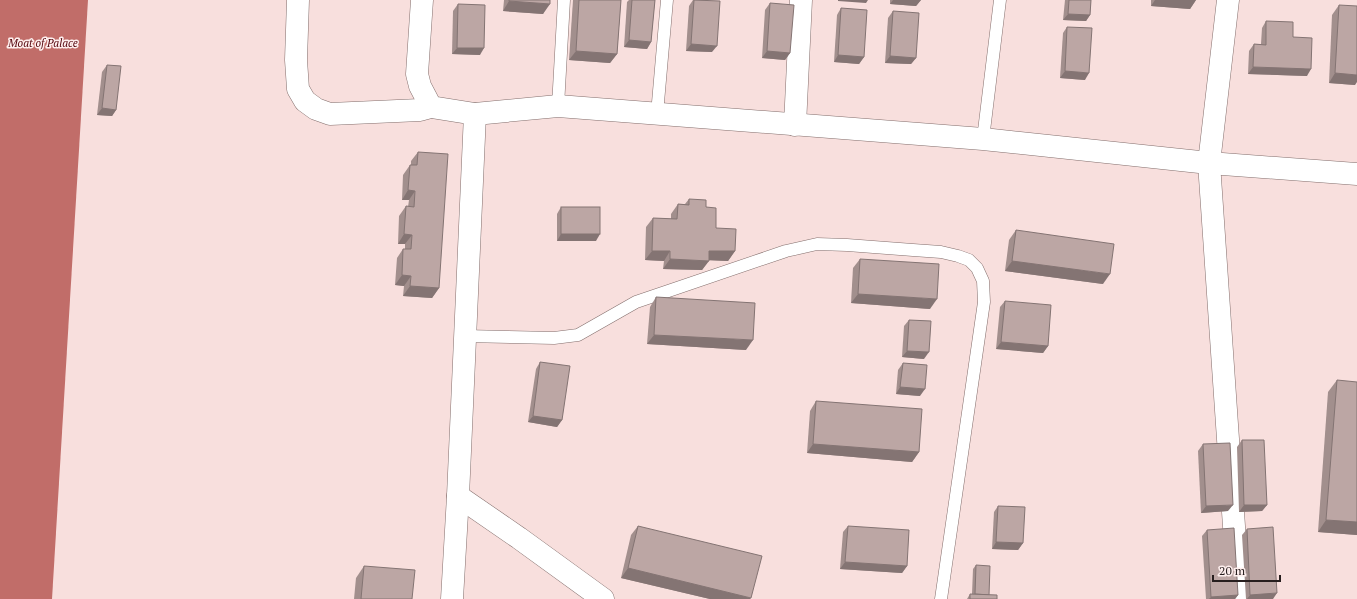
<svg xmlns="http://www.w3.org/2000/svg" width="1357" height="599" font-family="'PT Serif',serif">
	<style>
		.water { fill: #c16d69 }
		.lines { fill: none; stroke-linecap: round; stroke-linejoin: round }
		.service-casing { stroke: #836e6c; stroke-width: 13 }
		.minor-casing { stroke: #836e6c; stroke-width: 23 }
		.service { stroke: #fff; stroke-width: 12 }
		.minor { stroke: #fff; stroke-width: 22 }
		.wall { fill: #a28f8d }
		.shaded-wall { fill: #847473 }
		.building { fill: #bca6a4; stroke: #847473 }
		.labels { text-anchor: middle; stroke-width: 3; stroke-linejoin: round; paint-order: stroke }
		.water-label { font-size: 11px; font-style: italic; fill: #54040c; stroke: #feefee }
	</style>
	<rect width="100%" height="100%" fill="#f8dfdd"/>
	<!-- water -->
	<path class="water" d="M0 0H88L52 599H0Z"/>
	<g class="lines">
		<defs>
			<g id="service">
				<path d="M558 106 564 0"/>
				<path d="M657 114 667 0"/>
				<path d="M983 139 1000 0"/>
				<path d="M464 336 554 338 578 335 636 302 786 251 817 244 847 245 913 250 941 252 958 256 969 260 977 268 983 281 984 302 941 599"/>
			</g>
			<g id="minor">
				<path d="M298 0 296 60 298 89 305 101 316 109 330 114 420 110 431 107"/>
				<path d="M422 0 417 74 420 86 431 107 475 114 558 106 983 139 1209 163 1357 174"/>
				<path d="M1228 0 1209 163 1239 599"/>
				<path d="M795 125 801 0"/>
				<path d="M458 496 519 538 603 599"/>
				<path d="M452 599 458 496 475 114"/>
			</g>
		</defs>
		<!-- service casing -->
		<use href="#service" class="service-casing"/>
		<!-- minor casing -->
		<use href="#minor" class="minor-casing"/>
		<!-- service -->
		<use href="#service" class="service"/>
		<!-- minor -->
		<use href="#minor" class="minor"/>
	</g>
	<!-- wall -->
	<g class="wall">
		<path d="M504 0H550L543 14 503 11Z"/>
		<path d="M573 0H621L617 54 610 63 569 60Z"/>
		<path d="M629 0H655L651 42 647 49 624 47 627 2Z"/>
		<path d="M693 0H708L712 52 686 51 689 6Z"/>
		<path d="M890 0H921L916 6 890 4Z"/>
		<path d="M1065 0H1091L1090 15 1086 21 1063 20Z"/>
		<path d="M1151 0H1196L1190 9 1151 6Z"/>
		<path d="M770 3 790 53 785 60 762 58 765 10Z"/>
		<path d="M458 4 480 55 452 54 453 11Z"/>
		<path d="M1339 5 1355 85 1329 83 1332 15Z"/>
		<path d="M841 8 864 57 859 64 834 62 837 15Z"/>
		<path d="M893 11 916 58 911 64 885 63 888 18Z"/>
		<path d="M1266 21 1293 37 1307 76 1248 74 1249 51 1254 44H1261L1262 28Z"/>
		<path d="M1067 27 1085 80 1060 78 1063 33Z"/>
		<path d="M107 65 116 110 112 116 97 115 102 72Z"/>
		<path d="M418 152 439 288 432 298 403 296 404 286 395 285 397 258 403 249H405V244H398L399 216 406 206 408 207 409 200H402L403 175 410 165H411V161Z"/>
		<path d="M689 199 706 207 716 228 735 251 728 261 709 260 702 270 663 269 664 261 645 260 646 227 653 218 671 219V214L678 204H685Z"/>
		<path d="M561 207 596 241H557V214Z"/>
		<path d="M1016 230 1103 284 1005 271 1009 240Z"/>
		<path d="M860 259 930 309 851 303 853 268Z"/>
		<path d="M656 297 746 350 647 344 650 307Z"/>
		<path d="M1005 301 1048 346 1043 353 996 349 1000 307Z"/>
		<path d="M909 320 924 359 902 357 904 326Z"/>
		<path d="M540 362 562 420 557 427 528 422 536 369Z"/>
		<path d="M903 363 920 396 896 394 898 370Z"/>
		<path d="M1337 380 1357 535 1318 532 1328 392Z"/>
		<path d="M816 401 919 452 912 462 807 453 810 411Z"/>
		<path d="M1242 440 1267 505 1262 511 1239 512 1237 447Z"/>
		<path d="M1203 444 1228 511 1201 513 1198 451Z"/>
		<path d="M998 506 1023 543 1018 550 992 549 994 512Z"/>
		<path d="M638 526 750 599H710L621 578 631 535Z"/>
		<path d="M848 526 907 566 902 573 840 569 843 532Z"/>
		<path d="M1247 529 1273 599H1246L1242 535Z"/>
		<path d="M1207 530 1238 595 1235 599H1206L1202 536Z"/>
		<path d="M976 565 989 595 997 599H967L970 594H972L973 569Z"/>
		<path d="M364 566 412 599H354L356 578Z"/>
	</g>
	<!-- shaded-wall -->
	<g class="shaded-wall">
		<path d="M838 0H868L866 3 838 1Z"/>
		<path d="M893 0H921L916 6 890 4Z"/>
		<path d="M1155 0H1196L1190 9 1151 6Z"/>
		<path d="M509 1 550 4 543 14 503 11Z"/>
		<path d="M1068 14 1090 15 1086 21 1063 20Z"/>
		<path d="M629 40 651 42 647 49 624 47Z"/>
		<path d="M691 44 717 46 712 52 686 51Z"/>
		<path d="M457 48H484L480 55 452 54Z"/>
		<path d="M576 51 617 54 610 63 569 60Z"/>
		<path d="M767 51 790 53 785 60 762 58Z"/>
		<path d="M838 55 864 57 859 64 834 62Z"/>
		<path d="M890 56 916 58 911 64 885 63Z"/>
		<path d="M1253 67 1311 69 1307 76 1248 74Z"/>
		<path d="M1065 71 1089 73 1085 80 1060 78Z"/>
		<path d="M1335 73 1357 75V82L1355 85 1329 83Z"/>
		<path d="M102 108 116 110 112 116 97 115Z"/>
		<path d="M408 190 415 191 409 200H402Z"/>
		<path d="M404 234 412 235 405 244H398Z"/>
		<path d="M561 234H600L596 241H557Z"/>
		<path d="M652 251H670L664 261 645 260Z"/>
		<path d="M709 251H735L728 261 703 260Z"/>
		<path d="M670 259 709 261 702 270 663 269Z"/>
		<path d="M1012 261 1110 274 1103 284 1005 271Z"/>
		<path d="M402 275 411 276 404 286 395 285Z"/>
		<path d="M410 286 439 288 432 298 403 296Z"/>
		<path d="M858 294 937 299 930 309 851 303Z"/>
		<path d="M654 335 753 340 746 350 647 344Z"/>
		<path d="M1001 342 1048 346 1043 353 996 349Z"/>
		<path d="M907 351 929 352 924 359 902 357Z"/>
		<path d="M900 387 925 389 920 396 896 394Z"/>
		<path d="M533 416 562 420 557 427 528 422Z"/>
		<path d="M813 444 919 452 912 462 807 453Z"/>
		<path d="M1233 505 1228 511 1201 513 1206 506Z"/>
		<path d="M1244 505H1267L1262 511 1239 512Z"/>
		<path d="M1326 520 1357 522V535L1318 532Z"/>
		<path d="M996 542 1023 543 1018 550 992 549Z"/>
		<path d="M845 562 907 566 902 573 840 569Z"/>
		<path d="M628 568 751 598 750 599H710L621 578Z"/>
		<path d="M1277 593 1273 599H1247L1250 595Z"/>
		<path d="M1238 595 1235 599H1209L1211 597Z"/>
	</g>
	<!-- building -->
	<g class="building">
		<path d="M509 0H550V4L509 1Z"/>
		<path d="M579 0H621L617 54 576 51Z"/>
		<path d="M632 0H655L651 42 629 40Z"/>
		<path d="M694 0 720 1 717 46 691 44Z"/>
		<path d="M1069 0H1091L1090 15 1068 14Z"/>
		<path d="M770 3 794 5 790 53 767 51Z"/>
		<path d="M458 4 485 5 484 48H457Z"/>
		<path d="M1339 5 1357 6V75L1335 73Z"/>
		<path d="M841 8 867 10 864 57 838 55Z"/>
		<path d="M893 11 919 13 916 58 890 56Z"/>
		<path d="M1266 21 1293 22V37L1312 38 1311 69 1253 67 1254 44 1266 45Z"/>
		<path d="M1067 27 1092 28 1089 73 1065 71Z"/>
		<path d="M107 65 121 66 116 110 102 108Z"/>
		<path d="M418 152 448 154 439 288 410 286 411 276 402 275 403 249H411L412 235 404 234 406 206 414 207 415 191 408 190 410 165H417Z"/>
		<path d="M689 199 706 200V207L716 208V228L736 229 735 251H709V261L670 259V251H652L653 218 677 219 678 204 689 205Z"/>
		<rect x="561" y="207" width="39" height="27"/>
		<path d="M1016 230 1114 244 1110 274 1012 261Z"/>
		<path d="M860 259 939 264 937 299 858 294Z"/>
		<path d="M656 297 755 303 753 340 654 335Z"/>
		<path d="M1005 301 1051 305 1048 346 1001 342Z"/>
		<path d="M909 320 931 321 929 352 907 351Z"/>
		<path d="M540 362 570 366 562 420 533 416Z"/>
		<path d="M903 363 927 365 925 389 900 387Z"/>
		<path d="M1337 380 1357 382V522L1326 520Z"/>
		<path d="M816 401 922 409 919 452 813 444Z"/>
		<path d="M1242 440H1264L1267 505H1244Z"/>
		<path d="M1230 443 1233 505 1206 506 1203 444Z"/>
		<path d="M998 506 1025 507 1023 543 996 542Z"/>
		<path d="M638 526 762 556 751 598 628 568Z"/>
		<path d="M848 526 909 530 907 566 845 562Z"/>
		<path d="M1273 527 1277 593 1250 595 1247 529Z"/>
		<path d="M1234 528 1238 595 1211 597 1207 530Z"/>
		<path d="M976 565 990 566 989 595 975 594Z"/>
		<path d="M364 566 415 570 412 599H361Z"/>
		<path d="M970 594 997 595V599H970Z"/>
	</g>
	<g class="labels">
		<!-- water labels -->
		<g class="water-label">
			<text x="43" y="47">Moat of Palace</text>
		</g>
	</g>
	<!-- scale -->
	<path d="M1213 575v6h67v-6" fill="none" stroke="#271e1e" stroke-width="2"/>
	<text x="1219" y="575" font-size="12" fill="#271e1e" stroke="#feefee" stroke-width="3" paint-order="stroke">20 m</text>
</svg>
